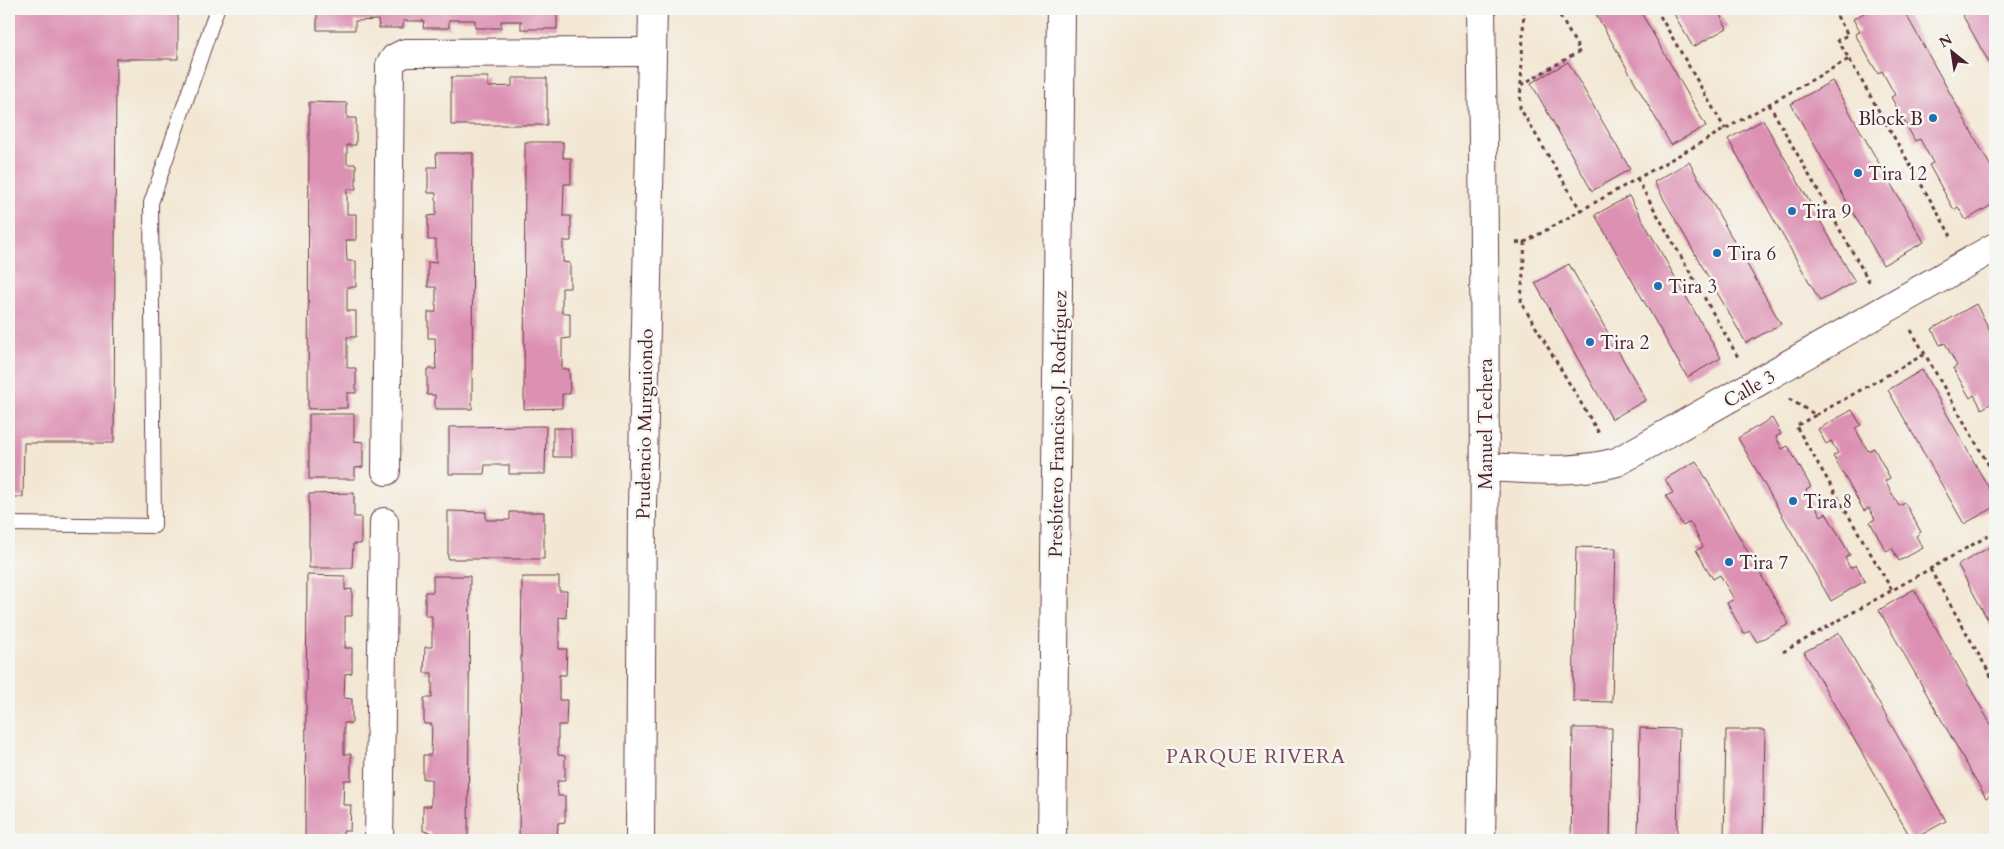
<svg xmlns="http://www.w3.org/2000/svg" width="2004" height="849" font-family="Cardo,serif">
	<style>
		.building { fill: #dc90b2 }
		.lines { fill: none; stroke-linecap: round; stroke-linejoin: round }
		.service-casing { stroke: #633d44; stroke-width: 16 }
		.minor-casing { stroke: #633d44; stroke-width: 30 }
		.path { stroke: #633d44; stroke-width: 3; stroke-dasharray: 4 4; stroke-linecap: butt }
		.service { stroke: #fff; stroke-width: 14 }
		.minor { stroke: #fff; stroke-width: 28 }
		.poi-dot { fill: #1f6fb2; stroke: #f6f6f2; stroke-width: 2 }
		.labels { text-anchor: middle; stroke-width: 5; stroke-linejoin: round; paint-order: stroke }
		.poi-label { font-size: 19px; fill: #4a1f2b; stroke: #f6f6f2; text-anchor: start }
		.street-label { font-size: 19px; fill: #4a1f2b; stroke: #f6f6f2 }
		.neighbourhood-label { font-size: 20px; letter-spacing: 1px; fill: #7d475a; stroke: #f6f6f2 }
	</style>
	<rect width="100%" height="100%" fill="#f6f6f2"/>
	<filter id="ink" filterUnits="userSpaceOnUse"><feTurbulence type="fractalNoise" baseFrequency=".02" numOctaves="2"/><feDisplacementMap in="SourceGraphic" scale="10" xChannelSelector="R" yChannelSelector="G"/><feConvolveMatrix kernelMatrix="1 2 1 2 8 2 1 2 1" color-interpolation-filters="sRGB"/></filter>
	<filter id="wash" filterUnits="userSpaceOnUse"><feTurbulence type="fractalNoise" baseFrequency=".0096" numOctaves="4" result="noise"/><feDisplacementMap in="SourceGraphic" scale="20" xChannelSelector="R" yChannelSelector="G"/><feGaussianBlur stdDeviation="1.12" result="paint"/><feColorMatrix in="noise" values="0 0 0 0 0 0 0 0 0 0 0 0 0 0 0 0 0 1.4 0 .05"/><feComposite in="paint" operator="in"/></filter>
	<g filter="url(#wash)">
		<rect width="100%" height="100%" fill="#f3e7d3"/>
		<g id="blocks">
			<!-- building -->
			<g class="building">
				<path d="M9 9H178V59H116L114 443H24L23 497H9Z"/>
				<path d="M317 9H557V29H521V21H501V28H475V20H449V28H423L424 21H403V28H379L378 20 355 21V30H317Z"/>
				<path d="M1593 9H1639L1706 126 1671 145Z"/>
				<path d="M1671 9H1717L1727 28 1693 47Z"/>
				<path d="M1871 9H1903L1995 174V203L1966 220 1958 207 1954 210 1929 165 1933 163 1920 139 1915 141 1891 97 1895 95 1882 71 1878 74 1855 34 1860 32 1853 19Z"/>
				<path d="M1959 9H1995V73Z"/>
				<path d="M1568 62 1630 169 1592 191 1531 83Z"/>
				<path d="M451 77H488V87L512 86V78H547V125H451Z"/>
				<path d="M1832 81 1924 242 1883 265 1791 104Z"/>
				<path d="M309 102 347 103V118H356V145H347V164H356V189H347V214H356V240H346L347 261H356V287H347V311H356V337H347V368H356V393H347V408L308 409Z"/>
				<path d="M1763 120 1855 282 1820 301 1728 139Z"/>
				<path d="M525 142H563V158H571V184H564L563 216H571V241H563V262L570 263V288H562V313H570V338L562 339V369H569L570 394H562V408L524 409Z"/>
				<path d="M436 153H473L472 409H435V395H427V369H436L435 338H428V312H436V287H428V262L436 263V240H428V216L436 215V193H428V167H437Z"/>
				<path d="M1689 162 1781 324 1746 343 1654 182Z"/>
				<path d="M1629 196 1721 358 1687 377 1595 215Z"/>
				<path d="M1569 264 1646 400 1612 419 1535 283Z"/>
				<path d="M1976 304 1995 340V401L1982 409 1974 395 1970 398 1953 368 1957 366 1945 343 1940 345 1932 329Z"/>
				<path d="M1922 370 1995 499V507L1964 524 1888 390Z"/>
				<path d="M1852 410 1861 425 1855 428 1868 451 1874 448 1890 478 1885 481 1899 506 1905 503 1921 532 1916 536 1923 548 1899 561 1892 548 1886 551 1870 522 1875 519 1869 508 1864 511 1833 456 1838 453 1831 441 1826 444 1818 429Z"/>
				<path d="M309 414H354V441L363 442V467L355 468V479H309Z"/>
				<path d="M1772 418 1781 434 1776 437 1782 449 1788 446 1811 487 1806 490 1821 516 1826 513 1850 555 1845 558 1850 568 1856 565 1865 581 1831 601 1738 438Z"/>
				<path d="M546 426 545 474H509V465H485L484 474H449V427Z"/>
				<path d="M553 428H571L572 457H553Z"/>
				<path d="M1696 461 1789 624 1757 642 1750 631 1744 634 1727 603 1734 599 1720 575 1713 579 1696 550 1703 547 1690 522 1683 526 1666 496 1673 493 1665 479Z"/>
				<path d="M354 493V517H361V544H353L352 568H309V494Z"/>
				<path d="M448 511 486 512V520H510V512H544V559H448Z"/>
				<path d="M1995 544V633L1958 565Z"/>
				<path d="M1576 547 1616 548 1612 702 1573 701Z"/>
				<path d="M307 575 345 576V590L352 589V616H345V648H352V673L345 674 344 698 352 699V723H344V754H351V780H344L343 805H351L350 831H343V840H305Z"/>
				<path d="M433 576H470L468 840H430V832L423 831V806H431V779H423V755H431L432 724H424V698H432V673H424L425 647H432V616H425V592H433Z"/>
				<path d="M522 577H559V591H567L566 618 559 617V649H567L566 675H559V700H567L566 725H558V755L565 756V781H557L558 796H565V822L558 823 557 840H519Z"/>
				<path d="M1914 589 1995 732V793L1986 798 1879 610Z"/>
				<path d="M1839 633 1946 821 1912 840 1804 652Z"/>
				<path d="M1573 728H1612L1610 840H1571Z"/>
				<path d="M1640 728 1679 729 1677 840H1638Z"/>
				<path d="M1726 730H1765L1763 840H1724Z"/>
			</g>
		</g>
	</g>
	<g filter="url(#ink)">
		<use href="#blocks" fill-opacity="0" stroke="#633d44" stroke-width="1"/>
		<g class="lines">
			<defs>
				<path id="service" d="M9 524 154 526 151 203 217 9"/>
				<g id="minor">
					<path d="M1481 9C1486 286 1486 563 1481 840"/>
					<path d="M1486 467C1530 469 1574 474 1617 462L1995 247"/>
					<path d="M386 471 390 65 395 58 405 53 650 52"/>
					<path d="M379 840 384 522"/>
					<path d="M640 840 642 507 653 9"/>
					<path d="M1052 840 1061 9"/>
				</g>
			</defs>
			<!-- service casing -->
			<use href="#service" class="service-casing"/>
			<!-- minor casing -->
			<use href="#minor" class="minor-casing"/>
			<!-- path -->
			<g class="path">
				<path d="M1524 9 1520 108 1581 211"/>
				<path d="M1656 9 1725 129"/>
				<path d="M1833 9 1848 35 1838 40 1951 236"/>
				<path d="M1521 85 1580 51 1556 9"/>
				<path d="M1769 104 1870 283"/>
				<path d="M1637 179 1738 357"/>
				<path d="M1525 242 1521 302 1600 435"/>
				<path d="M1516 243 1525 242 1849 59"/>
				<path d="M1911 330 1995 476"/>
				<path d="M1789 399 1816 415 1796 426 1892 590"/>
				<path d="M1816 415 1925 354"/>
				<path d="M1930 569 1995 683"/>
				<path d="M1783 652 1995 532"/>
			</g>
			<!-- service -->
			<use href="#service" class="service"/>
			<!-- minor -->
			<use href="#minor" class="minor"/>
		</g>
	</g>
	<!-- markers -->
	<g class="poi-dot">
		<circle cx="1933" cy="118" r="5"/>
		<circle cx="1858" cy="173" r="5"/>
		<circle cx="1792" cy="211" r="5"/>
		<circle cx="1717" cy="253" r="5"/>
		<circle cx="1658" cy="286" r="5"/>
		<circle cx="1590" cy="342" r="5"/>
		<circle cx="1793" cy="501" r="5"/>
		<circle cx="1729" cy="562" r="5"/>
	</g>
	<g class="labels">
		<!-- poi labels -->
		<g class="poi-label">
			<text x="1923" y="125" text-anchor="end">Block B</text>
			<text x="1868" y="180">Tira 12</text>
			<text x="1802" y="218">Tira 9</text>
			<text x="1727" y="260">Tira 6</text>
			<text x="1668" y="293">Tira 3</text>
			<text x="1600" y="349">Tira 2</text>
			<text x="1803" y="508">Tira 8</text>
			<text x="1739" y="569">Tira 7</text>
		</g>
		<!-- street labels -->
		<g class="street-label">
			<text transform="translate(1749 388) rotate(-30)" y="7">Calle 3</text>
			<text transform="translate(644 424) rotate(-89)" y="7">Prudencio Murguiondo</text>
			<text transform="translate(1057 424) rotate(-89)" y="7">Presbítero Francisco J. Rodríguez</text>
			<text transform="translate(1485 424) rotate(-90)" y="7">Manuel Techera</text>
		</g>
		<!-- neighbourhood labels -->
		<g class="neighbourhood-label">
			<text x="1256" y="763">PARQUE RIVERA</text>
		</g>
	</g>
	<!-- margin -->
	<rect width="2004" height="849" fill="none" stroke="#f6f6f2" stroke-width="30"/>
	<!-- north arrow -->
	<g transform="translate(1952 52) rotate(330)" stroke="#f6f6f2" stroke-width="4" paint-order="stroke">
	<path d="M0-4L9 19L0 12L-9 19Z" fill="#4a1f2b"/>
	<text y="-8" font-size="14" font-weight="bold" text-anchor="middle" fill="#4a1f2b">N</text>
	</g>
</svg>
